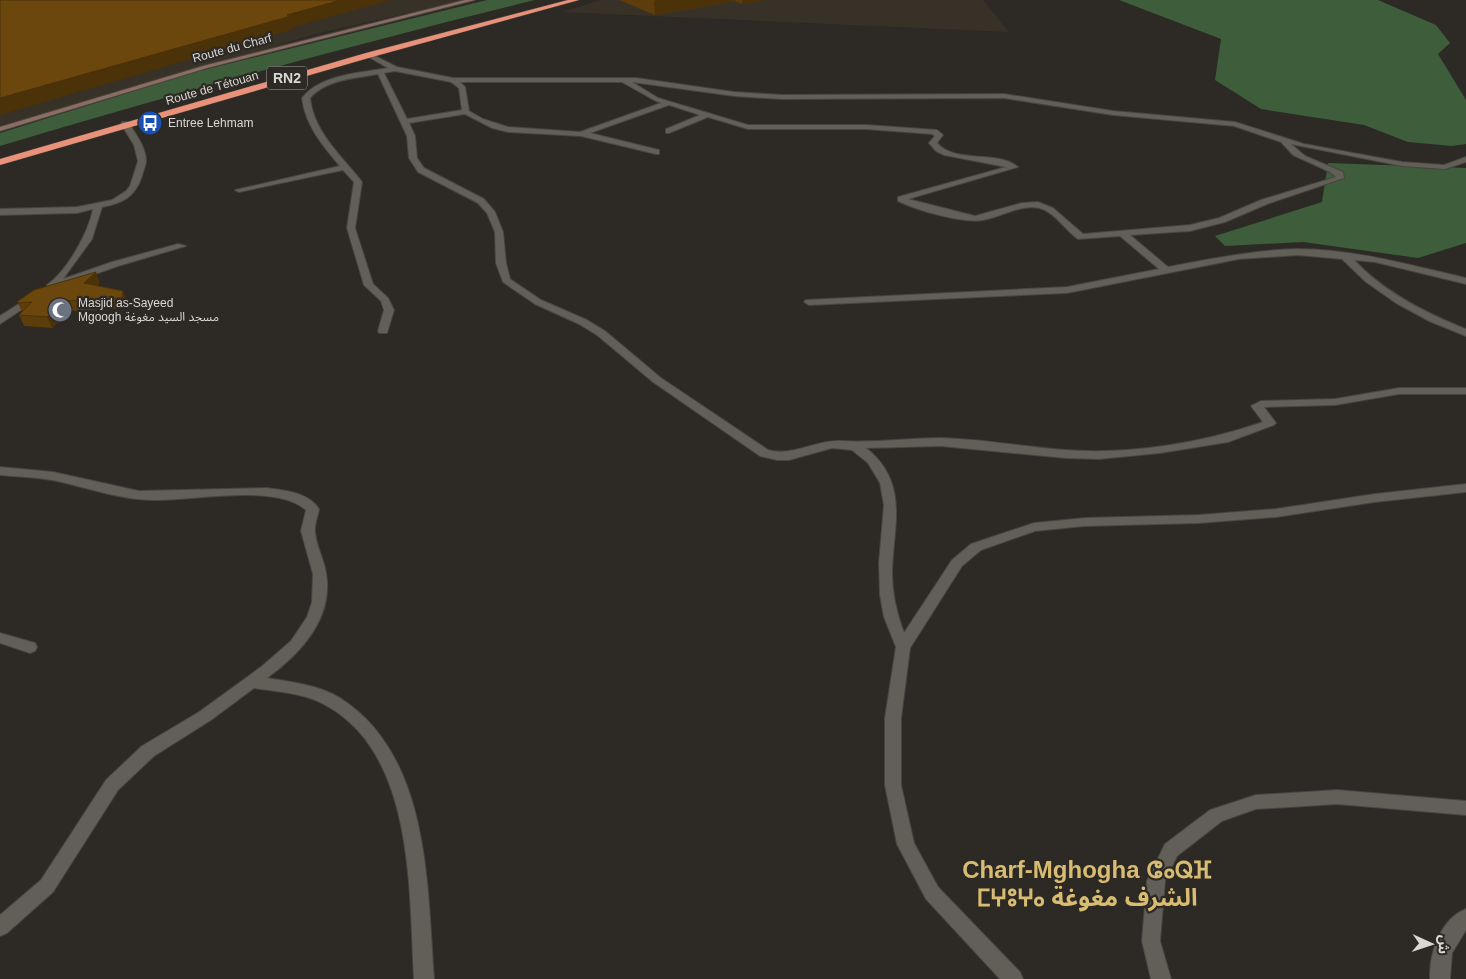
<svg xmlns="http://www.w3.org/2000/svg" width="1466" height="979" font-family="Helvetica,'Noto Sans Arabic','Noto Sans Tifinagh',sans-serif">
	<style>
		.built { fill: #383127 }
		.green { fill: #3e5d3b }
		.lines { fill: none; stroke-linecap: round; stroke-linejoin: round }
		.street-casing { stroke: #484541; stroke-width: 2 }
		.secondary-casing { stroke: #484541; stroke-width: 2 }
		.highway-casing { stroke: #484541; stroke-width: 1 }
		.street { fill: #625e58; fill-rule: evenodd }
		.secondary { fill: #8b6d62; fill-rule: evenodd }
		.highway { fill: #ea917a; fill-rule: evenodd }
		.wall { fill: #5c3d0b }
		.shaded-wall { fill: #4b3209 }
		.building { fill: #6b470d; stroke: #4b3209 }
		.labels { text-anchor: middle; stroke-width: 4.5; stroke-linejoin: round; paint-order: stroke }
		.far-street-label { font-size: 12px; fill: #dad8d4; stroke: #2d2924 }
		.far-poi-label { font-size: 12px; fill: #dad8d4; stroke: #2d2924; text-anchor: start }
		.shield { fill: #2d2924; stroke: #a6a49f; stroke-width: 1 }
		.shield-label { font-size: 14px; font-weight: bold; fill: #dad8d4 }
		.near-district-label { font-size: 24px; font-weight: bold; fill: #d8bc71; stroke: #2d2924 }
	</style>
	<rect width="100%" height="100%" fill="#2d2924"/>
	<!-- built -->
	<g class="built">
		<path d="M0 0H465L315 34 0 128Z"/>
		<path d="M601 0H983L1009 32 562 12Z"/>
	</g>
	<!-- green -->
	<g class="green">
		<path d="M487 0H535C355 44 177 93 0 146V133L195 72Z"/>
		<path d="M1119 0H1378L1436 25 1450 43 1438 54 1466 100V144L1452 146 1408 142 1364 125 1261 109 1215 80 1221 39Z"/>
		<path d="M1328 163 1466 168V243L1418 258 1303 242 1225 246 1215 236 1322 202Z"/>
	</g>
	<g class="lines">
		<defs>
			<g id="street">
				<path d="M369 53 397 67 453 78H636L734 92 782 95 1004 94 1113 111 1235 122 1304 144 1402 162 1444 165 1466 157V162L1445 169 1402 166 1291 144 1305 156 1343 172 1344 178 1267 204 1225 222 1190 231 1130 235 1168 267C1211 259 1253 250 1297 249 1354 249 1410 265 1466 278V284L1375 262 1354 260C1384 292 1425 313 1466 329V336L1429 321 1396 303 1366 282 1342 259 1298 255 1239 259 1067 293 809 305 804 302 806 300 1067 287 1159 269 1120 236 1078 239C1065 230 1055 212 1039 208 1021 204 1001 217 983 220 964 224 916 210 898 201V197L1006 167 944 155 936 151 929 143 935 136 932 134 866 129H748L708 117 669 133H666V129L700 115 669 105 590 133 659 150V154H656L581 136 508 132 492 128 465 114 409 123 415 136 417 158 424 168 484 199 495 212 503 232 506 263 510 279 541 300 587 320 605 331 661 378 768 450C795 457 816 439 842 441 875 443 908 438 941 438 982 439 1024 447 1065 450 1129 455 1203 443 1263 422L1251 406 1261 401 1335 399 1399 388H1466V394H1399L1335 405 1264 407 1276 423 1274 425 1228 442 1160 453 1099 459 1066 458 941 446 866 448C910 483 893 526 892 573 892 594 897 614 904 633L952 560 971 544 1034 523 1085 518 1199 515 1276 509 1375 494 1466 484V492L1375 502 1276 517 1199 523 1085 526 1035 531 981 550 962 566 910 648 901 718V785L914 843 938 887 1020 972 1023 979H1000L926 899 897 844 885 785V718L896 647 884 617 880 595 879 563 884 505 880 483 868 463 852 450 832 448 789 460H777L760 456 653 382 597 335 579 324 535 304 503 282 496 263 495 232 487 213 478 203 418 172 409 158 407 136 378 74C355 78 325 80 310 98 314 133 342 156 362 182L355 228 373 284 388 298 394 310 387 333H379L378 331 384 310 381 301 364 285 347 228 354 182 343 170 239 192 235 190 340 166C323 146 305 125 302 98 321 74 361 73 388 68L367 56ZM395 71 451 82 459 88 462 110 407 119 384 73ZM460 82H622L654 100 661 103 580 132 508 127 483 119 469 111 465 87ZM632 82 734 96 782 99 1004 98 1113 115 1234 126 1281 142 1293 155 1330 172 1336 177 1261 200 1219 218 1190 225 1083 234 1053 208 1038 202 1022 203 975 216 908 199 1018 167C996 149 957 165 937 143L943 135 937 130 866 125H748L658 98Z"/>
				<path d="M122 122H128C135 133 146 147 146 161 146 165 143 171 142 176 135 197 123 203 102 207L92 239 63 279 112 262 178 244 186 246 118 266 53 289H47V285C67 271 88 234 93 209L77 213 0 215V209L77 207 112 200 126 191 130 186 138 161 134 145 121 124Z"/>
				<path d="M33 295 38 298 36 300 0 324V316Z"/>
				<path d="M0 467 53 472 139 491 267 488C286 491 308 492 319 509 318 516 314 525 315 532 316 546 324 559 326 573 334 618 300 654 267 678 291 682 319 685 340 698 430 755 427 885 434 979H414C409 892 415 755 327 706 306 693 278 692 254 688L211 720 154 756 118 790 53 892 7 933 0 936V915L41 880 106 780 142 746 199 712 261 667 291 641 307 617 312 602 313 574 301 531 306 510C275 483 194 501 154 500 121 500 89 488 57 481 38 477 19 477 0 475Z"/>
				<path d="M0 633 35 643 37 647 35 651 30 653 0 643Z"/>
				<path d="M1337 790 1466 801V815L1337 804 1256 809 1222 821 1177 856 1165 881 1160 941 1171 979H1151L1142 941 1147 881 1165 844 1210 810 1256 795Z"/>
				<path d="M1466 909V930L1452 953 1450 979H1430C1429 954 1440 919 1466 909Z"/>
			</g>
			<path id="secondary" d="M465 0H475L207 68 0 131V127L203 66Z"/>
			<path id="highway" d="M568 0H579L372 57 0 165V159L366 53Z"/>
		</defs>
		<!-- street casing -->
		<use href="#street" class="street-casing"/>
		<!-- secondary casing -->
		<use href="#secondary" class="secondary-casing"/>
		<!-- highway casing -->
		<use href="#highway" class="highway-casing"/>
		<!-- street -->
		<use href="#street" class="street"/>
		<!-- secondary -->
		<use href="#secondary" class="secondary"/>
		<!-- highway -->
		<use href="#highway" class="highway"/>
	</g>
	<!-- wall -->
	<g class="wall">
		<path d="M619 0H764L742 4 735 1 655 15Z"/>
		<path d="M100 283 97 286 123 291 127 302V308L70 311 52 328 24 326 19 315 22 312 18 303Z"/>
	</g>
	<!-- shaded-wall -->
	<g class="shaded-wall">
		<path d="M341 0H391L294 27V29L0 115V98L287 15Z"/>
		<path d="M660 0H735V1L655 15 654 1Z"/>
		<path d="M742 0H764L742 4Z"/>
		<path d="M96 272 100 283 89 293 84 283Z"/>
		<path d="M123 291 127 302V308L122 298Z"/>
		<path d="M65 301 70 311 52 328 47 317Z"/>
	</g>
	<!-- building -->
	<g class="building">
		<path d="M0 0H341L287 15 291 16 0 98Z"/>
		<path d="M96 272 84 283 123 291 122 298 65 301 47 317 19 315 32 302 18 303V301L34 290Z"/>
	</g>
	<!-- icons -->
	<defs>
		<symbol id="bus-disc" viewBox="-11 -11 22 22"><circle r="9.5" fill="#1a4fb4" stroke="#2d2924"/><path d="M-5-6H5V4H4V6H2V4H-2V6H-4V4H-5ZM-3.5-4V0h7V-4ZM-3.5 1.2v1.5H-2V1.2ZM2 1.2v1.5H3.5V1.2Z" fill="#fff"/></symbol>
		<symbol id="mosque-disc" viewBox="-11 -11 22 22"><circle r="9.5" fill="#6b7280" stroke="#2d2924"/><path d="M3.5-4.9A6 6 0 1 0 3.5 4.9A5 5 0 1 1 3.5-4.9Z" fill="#fff"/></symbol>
	</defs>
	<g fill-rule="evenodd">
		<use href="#bus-disc" x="136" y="109" width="28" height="28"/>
		<use href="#mosque-disc" x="46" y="296" width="28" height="28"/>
	</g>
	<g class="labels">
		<!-- far-street labels -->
		<g class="far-street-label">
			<text transform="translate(232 48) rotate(-15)" y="4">Route du Charf</text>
			<text transform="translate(212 88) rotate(-16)" y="4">Route de Tétouan</text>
		</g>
		<!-- far-poi labels -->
		<g class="far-poi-label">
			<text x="168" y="127">Entree Lehmam</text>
			<text x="78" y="307">Masjid as-Sayeed<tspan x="78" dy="14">Mgoogh مسجد السيد مغوغة</tspan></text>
		</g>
		<!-- shield labels -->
		<rect class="shield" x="267" y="66.5" width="40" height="23" rx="4"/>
		<g class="shield-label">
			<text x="287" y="83">RN2</text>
		</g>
		<!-- near-district labels -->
		<g class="near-district-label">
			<text x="1087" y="878">Charf-Mghogha ⵛⴰⵕⴼ<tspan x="1087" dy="28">ⵎⵖⵓⵖⴰ الشرف مغوغة</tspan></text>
		</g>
	</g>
	<!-- north arrow -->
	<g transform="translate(1431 944) rotate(93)" stroke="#2d2924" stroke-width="4" paint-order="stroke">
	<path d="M0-4L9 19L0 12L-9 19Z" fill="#dad8d4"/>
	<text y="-8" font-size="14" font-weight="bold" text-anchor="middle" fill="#dad8d4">ش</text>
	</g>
</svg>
